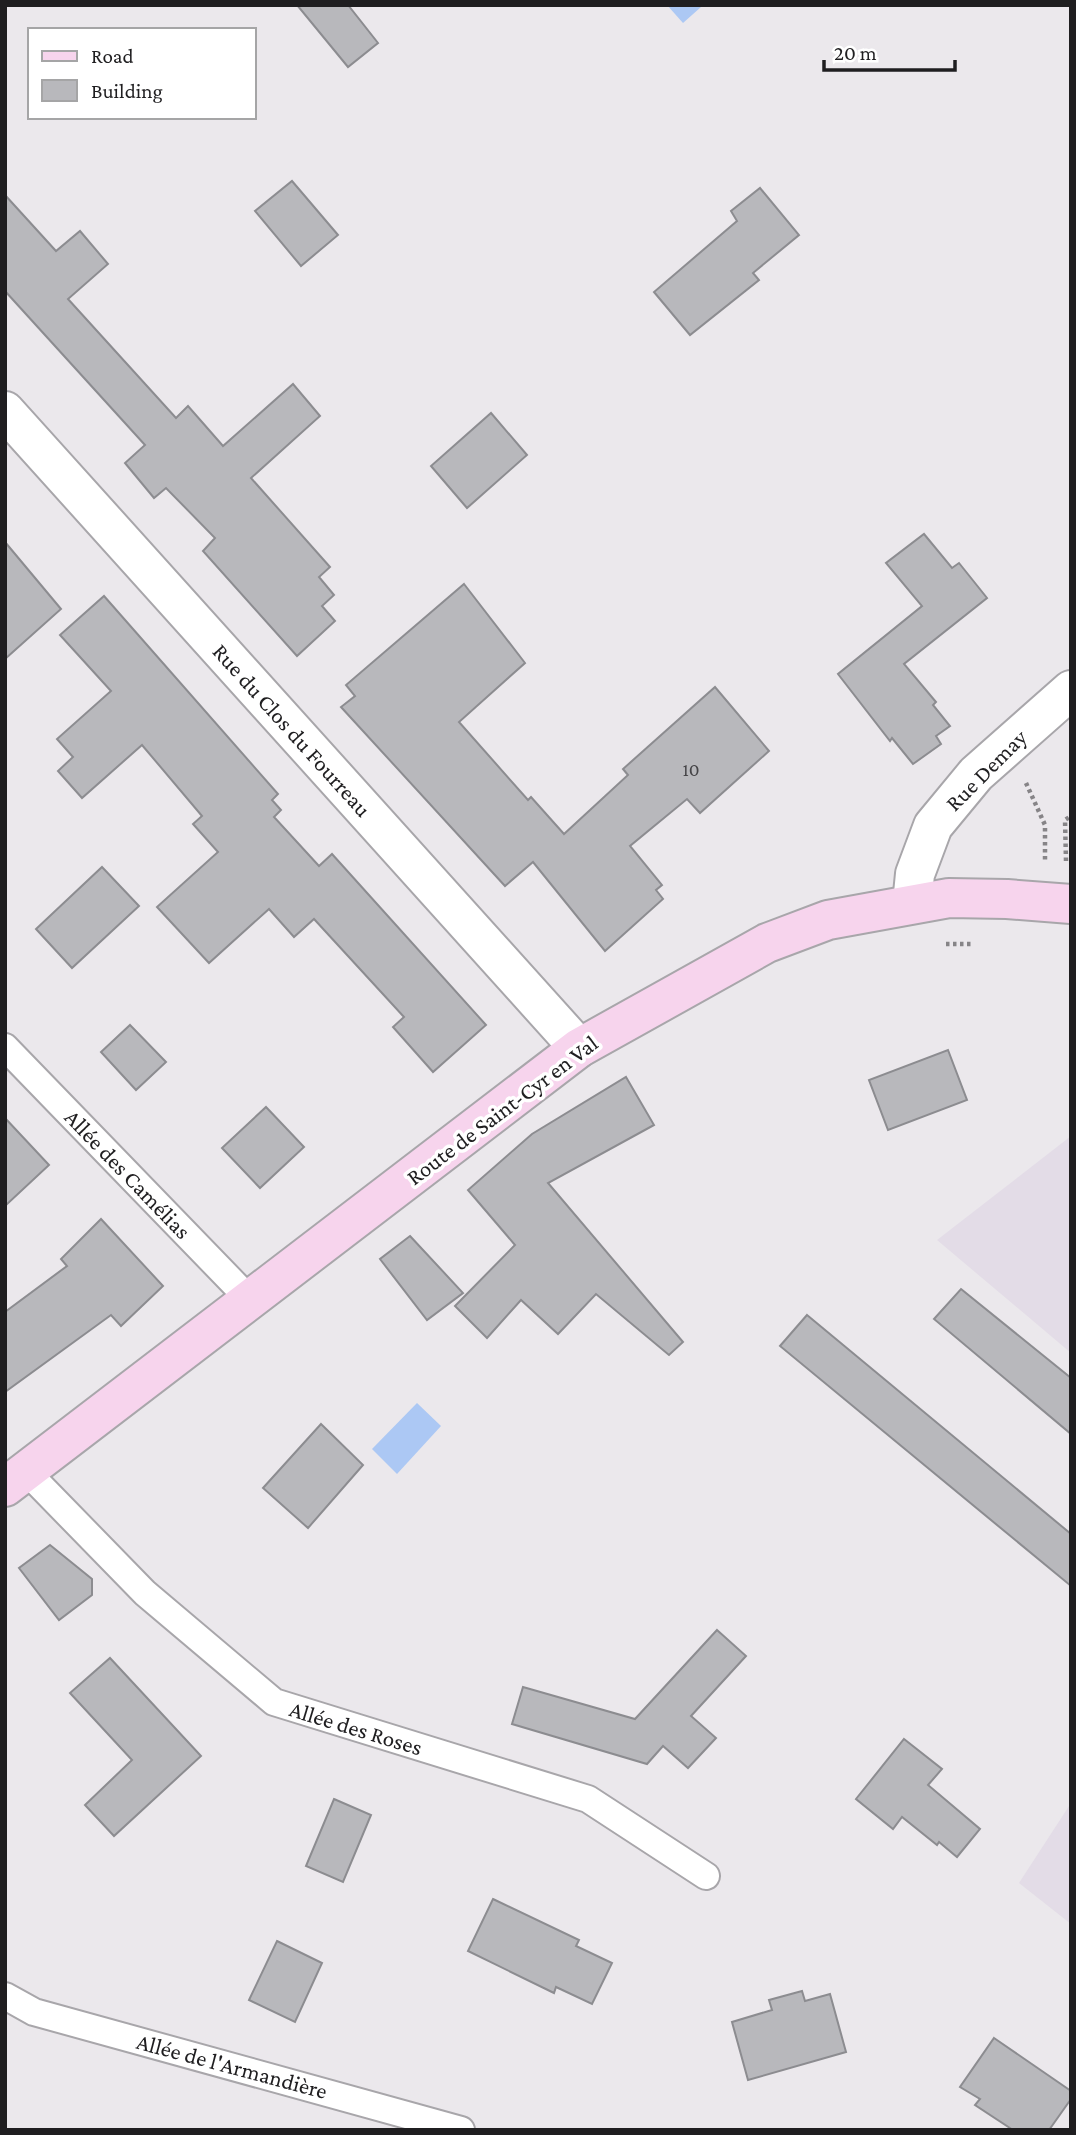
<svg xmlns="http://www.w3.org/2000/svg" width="1076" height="2135" font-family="'Crimson Pro',serif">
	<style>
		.built { fill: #e3dce7 }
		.water { fill: #acc8f4 }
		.building { fill: #b8b8bc; stroke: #8c8c90; stroke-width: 2 }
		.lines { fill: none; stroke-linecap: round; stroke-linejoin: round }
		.lane-casing { stroke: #a8a6aa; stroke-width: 30 }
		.street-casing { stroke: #a8a6aa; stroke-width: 42 }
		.secondary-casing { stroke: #a8a6aa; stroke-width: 42 }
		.path { stroke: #868487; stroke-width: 4.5; stroke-dasharray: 3.5 3.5; stroke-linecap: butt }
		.lane { stroke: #fff; stroke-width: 26 }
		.street { stroke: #fff; stroke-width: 38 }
		.secondary { stroke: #f7d4ed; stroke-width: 38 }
		.labels { text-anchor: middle; stroke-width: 7; stroke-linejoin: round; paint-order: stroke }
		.number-label { font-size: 19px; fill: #454447 }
		.street-label { font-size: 23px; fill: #1f1e20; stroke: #fff }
	</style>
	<rect width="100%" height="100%" fill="#ebe8ec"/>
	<!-- built -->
	<g class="built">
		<path d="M1071 1136V1353L937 1240Z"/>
		<path d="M1071 1803V1924L1019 1883Z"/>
	</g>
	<!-- water -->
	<g class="water">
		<path d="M667 5H700L701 7 683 23Z"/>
		<path d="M417 1403 441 1426 397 1474 372 1449Z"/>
	</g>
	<!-- building -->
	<g class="building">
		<path d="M297 5H348L378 43 348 67Z"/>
		<path d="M292 181 338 235 301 266 255 211Z"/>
		<path d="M760 188 799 235 753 273 759 280 690 335 654 292 737 221 731 211Z"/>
		<path d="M5 195 56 251 80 231 108 264 68 299 176 418 188 406 223 446 293 384 320 416 251 478 330 567 319 577 334 595 322 606 335 621 297 656 203 551 215 538 166 488 154 498 125 463 145 445 5 291Z"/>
		<path d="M491 413 527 455 467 508 431 466Z"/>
		<path d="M924 534 952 568 959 563 987 598 904 664 936 702 933 705 950 726 936 736 941 744 913 764 892 738 890 741 838 674 922 606 886 563Z"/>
		<path d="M5 542 61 609 5 659Z"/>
		<path d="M464 584 525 663 459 722 528 800 531 797 564 834 628 775 623 769 715 687 769 751 700 813 687 799 630 846 662 885 656 890 663 899 605 951 533 862 505 886 341 707 355 696 346 685Z"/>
		<path d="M104 596 278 794 272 800 281 810 274 817 319 866 332 854 486 1025 433 1072 393 1027 404 1017 314 919 294 937 269 909 209 963 157 907 218 852 193 824 202 816 142 745 82 798 58 771 73 757 57 739 111 691 60 635Z"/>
		<path d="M102 867 139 906 72 968 36 929Z"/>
		<path d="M130 1025 166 1062 136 1090 101 1052Z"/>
		<path d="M948 1050 967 1100 888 1130 869 1080Z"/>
		<path d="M626 1077 654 1125 548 1183 683 1342 669 1355 596 1294 558 1334 521 1300 487 1338 455 1306 515 1245 468 1190 532 1134Z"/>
		<path d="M266 1107 304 1147 260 1188 222 1148Z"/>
		<path d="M5 1118 49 1165 5 1206Z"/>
		<path d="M101 1219 163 1286 121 1326 111 1315 5 1392V1312L67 1266 61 1259Z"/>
		<path d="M410 1236 463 1293 427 1320 380 1259Z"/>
		<path d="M961 1289 1071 1378V1434L934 1319Z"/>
		<path d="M807 1315 1071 1534V1586L780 1346Z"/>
		<path d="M321 1424 363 1465 308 1528 263 1488Z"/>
		<path d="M50 1545 92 1579V1595L59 1620 19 1568Z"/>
		<path d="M717 1630 746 1656 691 1716 716 1738 688 1768 663 1746 647 1764 512 1724 523 1687 635 1719Z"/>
		<path d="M110 1658 201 1756 114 1836 85 1805 132 1760 70 1693Z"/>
		<path d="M904 1739 942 1769 928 1785 980 1829 957 1857 939 1842 937 1845 902 1817 893 1829 856 1799Z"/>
		<path d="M334 1799 371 1815 343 1882 306 1866Z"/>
		<path d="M493 1899 579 1940 576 1946 612 1963 592 2004 556 1987 554 1993 468 1951Z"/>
		<path d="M277 1941 322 1963 295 2022 249 2000Z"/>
		<path d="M802 1991 805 2001 830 1994 846 2052 748 2080 732 2022 772 2010 769 2000Z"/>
		<path d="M994 2038 1071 2091V2099L1049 2130H1013L975 2105 980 2099 960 2087Z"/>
	</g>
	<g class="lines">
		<defs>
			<g id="lane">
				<path d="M5 1047 251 1301"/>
				<path d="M26 1471 145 1593 274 1702 588 1799 706 1876"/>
				<path d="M5 1996 34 2012 461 2130"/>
			</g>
			<g id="street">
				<path d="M5 411 579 1048"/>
				<path d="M912 904 915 874 933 826 976 774 1071 690"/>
			</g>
			<path id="secondary" d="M5 1487 579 1048 767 943 828 920 949 898 1007 899 1071 904"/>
		</defs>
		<!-- lane casing -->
		<use href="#lane" class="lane-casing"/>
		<!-- street casing -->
		<use href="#street" class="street-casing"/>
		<!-- secondary casing -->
		<use href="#secondary" class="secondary-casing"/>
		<!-- path -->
		<g class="path">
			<path d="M1026 783 1045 825V861"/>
			<path d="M1066 861 1065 820 1071 816"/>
			<path d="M946 944H972"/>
		</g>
		<!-- lane -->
		<use href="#lane" class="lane"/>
		<!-- street -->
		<use href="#street" class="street"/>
		<!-- secondary -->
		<use href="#secondary" class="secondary"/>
	</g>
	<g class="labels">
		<!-- number labels -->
		<g class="number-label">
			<text x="691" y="776">10</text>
		</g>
		<!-- street labels -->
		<g class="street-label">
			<text transform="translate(292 730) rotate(48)" y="8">Rue du Clos du Fourreau</text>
			<text transform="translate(986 770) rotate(-45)" y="8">Rue Demay</text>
			<text transform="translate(502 1110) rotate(-37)" y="8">Route de Saint-Cyr en Val</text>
			<text transform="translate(128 1174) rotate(46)" y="8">Allée des Camélias</text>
			<text transform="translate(356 1728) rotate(17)" y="8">Allée des Roses</text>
			<text transform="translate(232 2066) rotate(15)" y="8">Allée de l'Armandière</text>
		</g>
	</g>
	<!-- border -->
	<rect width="1076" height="2135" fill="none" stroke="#1f1e20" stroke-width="14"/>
	<!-- legend -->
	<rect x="28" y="28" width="228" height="91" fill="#ffffff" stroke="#a5a5a6" stroke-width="2"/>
	<rect x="42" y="51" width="35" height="10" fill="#f7d4ed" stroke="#a5a5a6" stroke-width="2"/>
	<text x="91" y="63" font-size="21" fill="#1f1e20">Road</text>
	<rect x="42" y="80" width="35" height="21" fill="#b8b8bc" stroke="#a5a5a6" stroke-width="2"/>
	<text x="91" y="98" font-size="21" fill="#1f1e20">Building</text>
	<!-- scale -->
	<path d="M824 60v10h131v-10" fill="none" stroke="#1f1e20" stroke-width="3.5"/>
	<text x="834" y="60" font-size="21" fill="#1f1e20" stroke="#ffffff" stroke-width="5" paint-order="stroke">20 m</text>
</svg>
